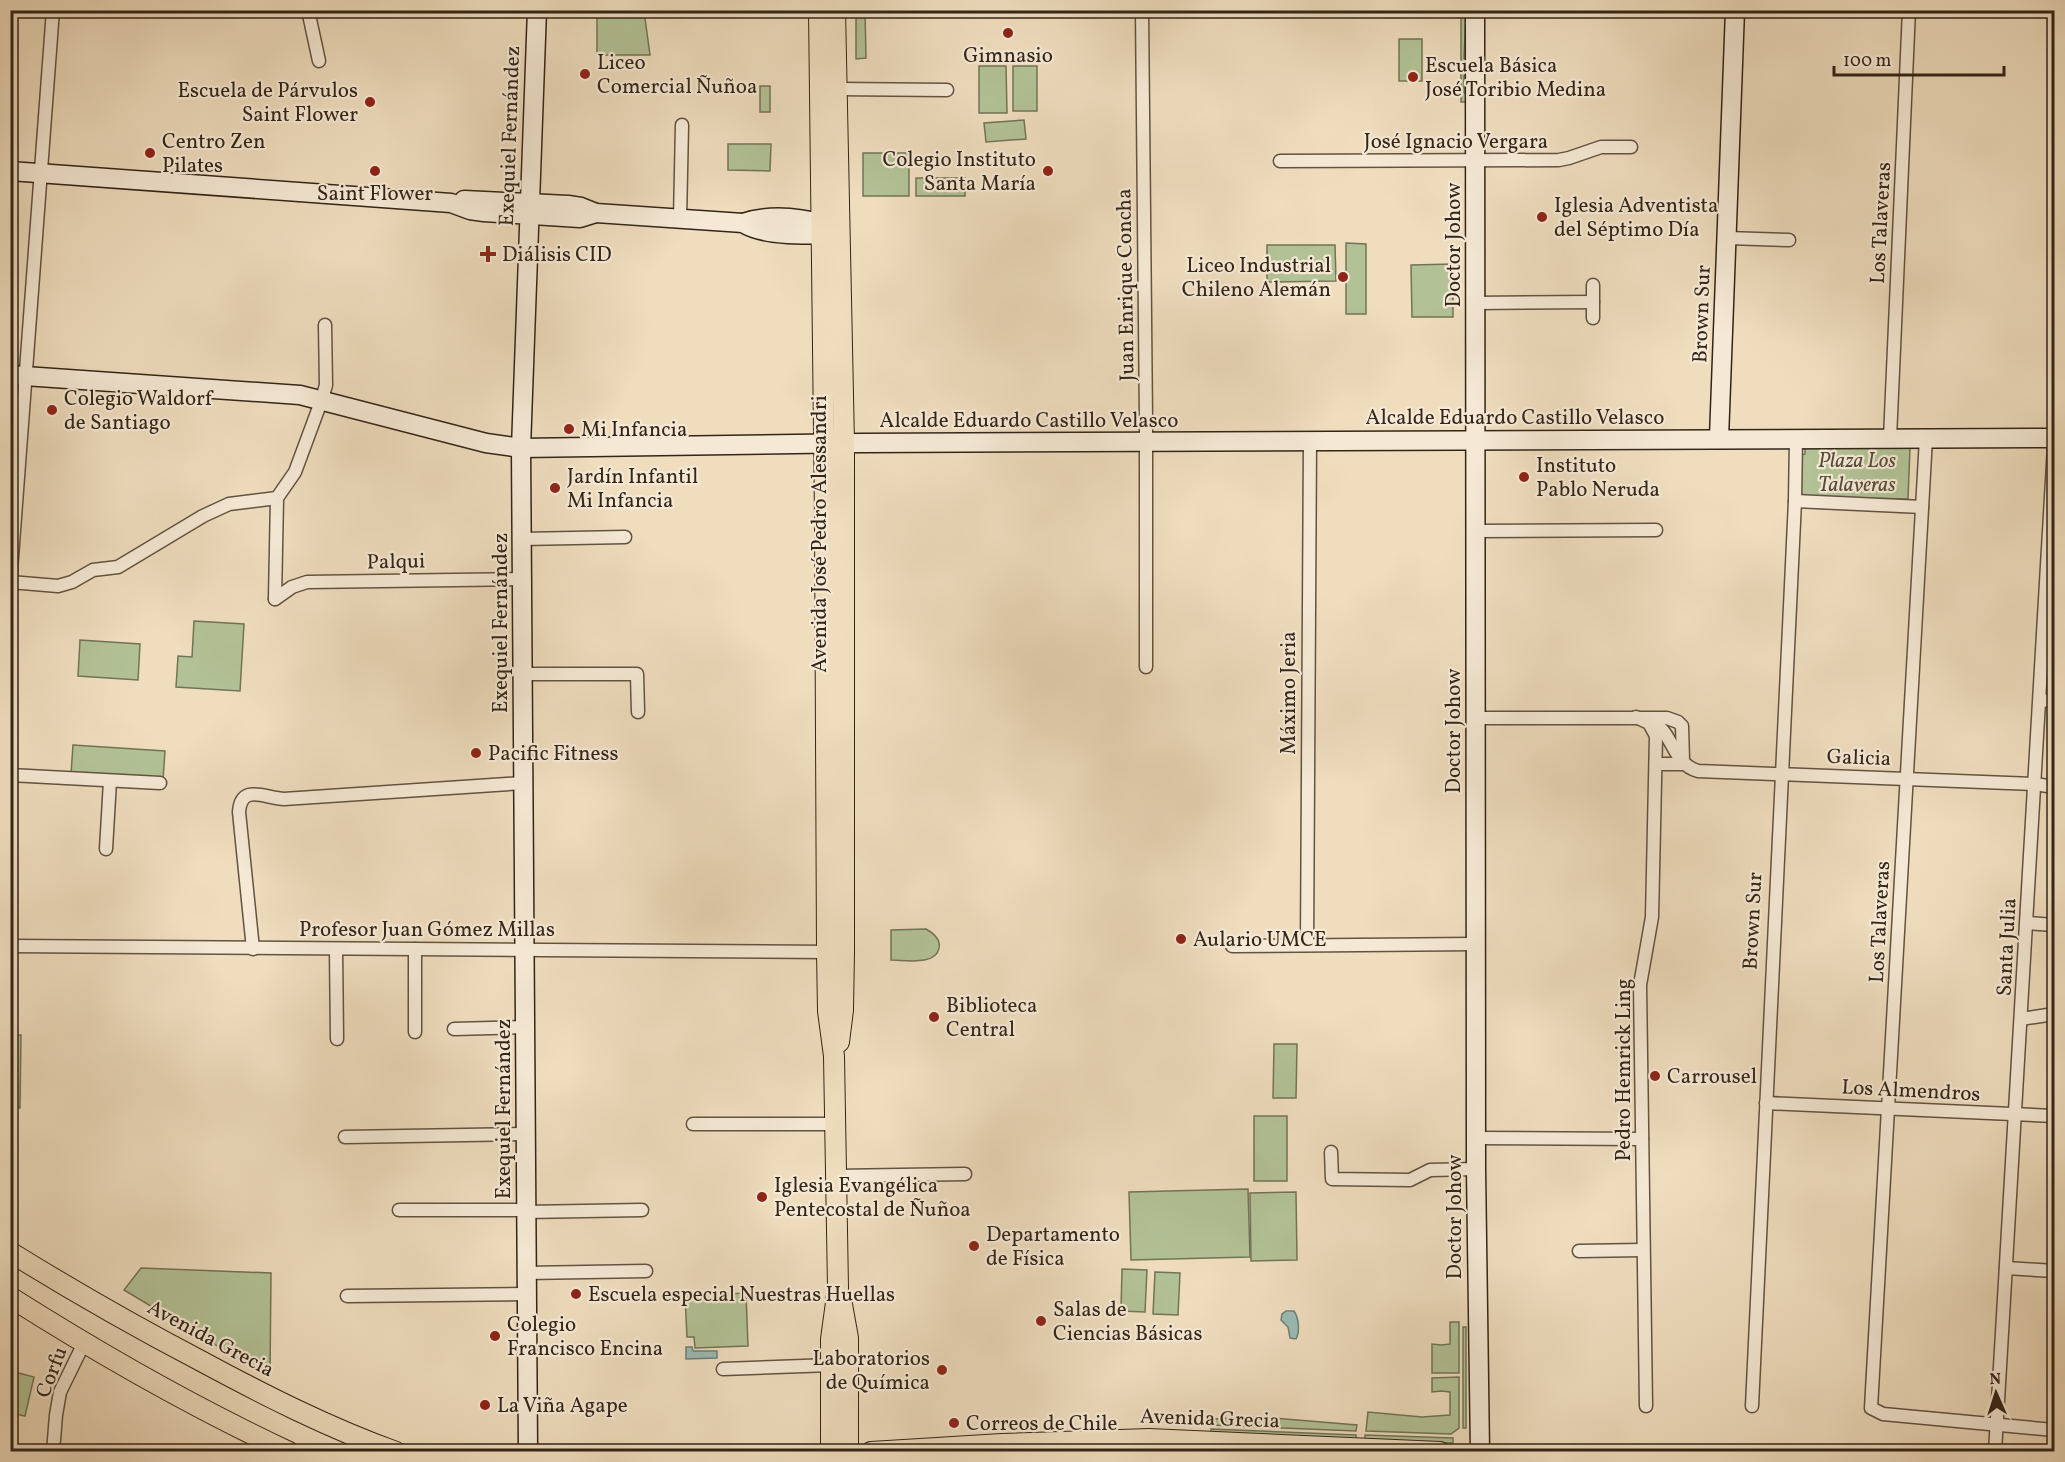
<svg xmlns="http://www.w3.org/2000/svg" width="2065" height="1462" font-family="Vollkorn,serif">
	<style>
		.green { fill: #b2c296; stroke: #727457; stroke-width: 1.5 }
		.water { fill: #9abbb4; stroke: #717f76; stroke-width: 1.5 }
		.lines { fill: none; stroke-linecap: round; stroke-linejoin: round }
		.street-casing { stroke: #625342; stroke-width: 15 }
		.secondary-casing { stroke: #332518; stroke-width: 21 }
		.primary-casing { stroke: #332518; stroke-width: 22 }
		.street { stroke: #f5e9d5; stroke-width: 12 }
		.secondary { stroke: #f5e9d5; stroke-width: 18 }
		.primary { stroke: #efddbe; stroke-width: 20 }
		.poi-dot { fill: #8f2418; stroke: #f5e9d5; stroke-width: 2 }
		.labels { text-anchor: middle; stroke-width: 4.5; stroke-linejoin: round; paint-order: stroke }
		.poi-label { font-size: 21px; fill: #332518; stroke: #f5e9d5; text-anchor: start }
		.street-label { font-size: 21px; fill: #332518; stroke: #f5e9d5 }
		.park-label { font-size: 21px; font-style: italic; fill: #534c38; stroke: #f5e9d5 }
	</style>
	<rect width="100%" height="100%" fill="#efddbe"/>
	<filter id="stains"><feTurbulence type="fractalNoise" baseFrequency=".00333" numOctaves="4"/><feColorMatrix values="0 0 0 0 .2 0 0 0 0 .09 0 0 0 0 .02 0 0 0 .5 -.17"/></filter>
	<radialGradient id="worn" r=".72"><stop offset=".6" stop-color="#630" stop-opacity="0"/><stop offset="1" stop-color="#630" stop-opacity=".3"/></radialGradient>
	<!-- green -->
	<g class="green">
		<path d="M1466 10 1464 58 1468 60 1464 63V72L1468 74 1464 76V92L1468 96V102H1461V11Z"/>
		<path d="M597 11H644L650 55H597Z"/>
		<path d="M856 11H865L866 58 856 59Z"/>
		<rect x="1399" y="39" width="23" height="42"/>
		<path d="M979 66H1006L1007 113H979Z"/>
		<rect x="1013" y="66" width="24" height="45"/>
		<rect x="760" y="86" width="10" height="26"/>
		<path d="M1024 120 1026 139 986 142 984 123Z"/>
		<path d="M728 144H771L770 171 728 170Z"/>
		<rect x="863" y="153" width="46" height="43"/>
		<rect x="916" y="178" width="49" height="18"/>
		<path d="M1346 243 1366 244V314H1346Z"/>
		<path d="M1267 245H1335L1336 281 1267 282Z"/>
		<path d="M1453 264V317H1412L1411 265Z"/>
		<path d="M1805 446 1910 448 1908 499 1804 497 1801 495V455L1805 454Z"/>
		<path d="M194 621 244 624 240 691 176 687 178 656 192 657Z"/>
		<path d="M80 640 140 644 138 680 78 676Z"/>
		<path d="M73 745 165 751 163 780 71 774Z"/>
		<path d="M926 929C933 933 941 939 939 948 936 966 905 960 891 960V930Z"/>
		<path d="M11 1035H21L20 1108H11Z"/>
		<path d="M1274 1044H1297L1296 1098H1273Z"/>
		<rect x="1254" y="1116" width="33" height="65"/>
		<path d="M1248 1189 1250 1257 1131 1260 1129 1192Z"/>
		<path d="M1296 1192 1297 1260 1251 1261 1250 1193Z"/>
		<path d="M141 1268 271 1273 270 1374 256 1369 124 1290Z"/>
		<path d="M1122 1269 1147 1270 1145 1312 1121 1311Z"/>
		<path d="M1155 1272 1180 1273 1178 1315 1153 1314Z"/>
		<path d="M746 1293 748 1346 695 1348 694 1337H687L685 1296Z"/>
		<path d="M1450 1322H1459V1373H1432V1344L1441 1345 1450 1344Z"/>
		<rect x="1463" y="1327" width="3" height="101"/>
		<path d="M11 1371 34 1377 25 1416 11 1413Z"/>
		<path d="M1459 1377V1428L1451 1434 1366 1431 1368 1412 1422 1417 1450 1415V1392L1441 1391 1432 1392V1378Z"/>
		<path d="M1262 1417 1357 1425 1356 1431 1211 1425 1212 1419Z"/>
		<path d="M1211 1429 1356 1435V1439L1211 1433Z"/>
		<path d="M1365 1435 1453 1438V1443L1365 1440Z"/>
	</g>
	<!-- water -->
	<g class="water">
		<path d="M1286 1311H1294C1299 1318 1300 1332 1296 1339L1290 1338 1288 1327 1281 1320 1282 1314Z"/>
		<path d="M686 1347H692L693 1351H717V1358L686 1359Z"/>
	</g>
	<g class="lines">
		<defs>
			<g id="street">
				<path d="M308 10 319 61"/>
				<path d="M1142 10 1146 422V667"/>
				<path d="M836 89 947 90"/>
				<path d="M1280 161 1559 160 1569 158 1601 147H1631"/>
				<path d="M680 219 682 125"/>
				<path d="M1727 238 1789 240"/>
				<path d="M1593 285V318"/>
				<path d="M1475 303 1593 302"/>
				<path d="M1890 438 1909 10"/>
				<path d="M1926 438 1871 1408 1883 1414 2054 1430"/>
				<path d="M1795 501 1922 507"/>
				<path d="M1475 531 1656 530"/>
				<path d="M522 539 625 537"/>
				<path d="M10 582 58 586 72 582 93 570 118 567 203 516 229 504 277 498"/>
				<path d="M10 584 53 10"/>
				<path d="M275 599 277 498 295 472 322 399 326 385 325 325"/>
				<path d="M275 599 292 587 307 582 522 579"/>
				<path d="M523 674H637L638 712"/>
				<path d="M2040 701 2054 700"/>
				<path d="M1636 717 1649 723 1656 736 1652 917 1640 985 1646 1406"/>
				<path d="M1475 718H1667L1678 722 1682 726 1683 761"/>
				<path d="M1654 722C1674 736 1673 764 1698 771L2035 784 2054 787"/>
				<path d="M1656 764H1683"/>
				<path d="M10 775 160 783"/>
				<path d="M106 849 110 781"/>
				<path d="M2027 923 2054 925"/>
				<path d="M1307 945 1310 440"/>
				<path d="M10 946 831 952"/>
				<path d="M1232 946 1476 944"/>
				<path d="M253 949 239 812C241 783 265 798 284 799L523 783"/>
				<path d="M336 949 337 1039"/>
				<path d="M2021 1019 2054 1014"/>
				<path d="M454 1029 525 1027"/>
				<path d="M415 1032V949"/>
				<path d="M1766 1103 2054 1116"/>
				<path d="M693 1124H835"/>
				<path d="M345 1137 525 1134"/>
				<path d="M1476 1138 1642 1139"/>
				<path d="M1331 1152 1332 1179 1410 1180 1430 1170 1476 1169"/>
				<path d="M836 1176 965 1174"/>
				<path d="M399 1210H526"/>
				<path d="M526 1212 642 1210"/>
				<path d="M1579 1251 1643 1250"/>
				<path d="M2006 1268 2054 1271"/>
				<path d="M526 1273 646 1271"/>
				<path d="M347 1296 526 1294"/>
				<path d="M723 1369 831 1365"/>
				<path d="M1752 1406 1795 501 1796 438"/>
				<path d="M53 1452 56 1415 60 1392 84 1343"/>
				<path d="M1995 1452 2054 446"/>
			</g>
			<g id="secondary">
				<path d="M1475 10 1476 1169 1480 1452"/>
				<path d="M10 171 451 203 470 210 484 212 580 218 596 213"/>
				<path d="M464 200 568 205 581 207 596 213 743 223C764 236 811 237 835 231"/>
				<path d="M743 223C771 213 808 218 835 228"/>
				<path d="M10 375 300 395 486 443 521 448 861 443 2054 438"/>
				<path d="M1719 438 1735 10"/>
				<path d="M528 1452 521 448 537 10"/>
			</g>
			<g id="primary">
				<path d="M819 10 825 516 827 952 828 1011 834 1056 838 1288 831 1339V1452"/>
				<path d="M835 10 844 443V952L843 1010 839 1042"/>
				<path d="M10 1252C73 1291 136 1327 201 1361 264 1395 329 1428 396 1452"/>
				<path d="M10 1297C100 1354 193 1407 289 1452"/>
				<path d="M841 1299 848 1338V1452"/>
				<path d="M871 1452 1002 1444 1149 1439 1440 1452"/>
			</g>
		</defs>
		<!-- street casing -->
		<use href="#street" class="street-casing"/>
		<!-- secondary casing -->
		<use href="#secondary" class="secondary-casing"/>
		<!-- primary casing -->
		<use href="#primary" class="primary-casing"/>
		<!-- street -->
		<use href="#street" class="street"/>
		<!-- secondary -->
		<use href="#secondary" class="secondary"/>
		<!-- primary -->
		<use href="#primary" class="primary"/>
	</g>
	<!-- markers -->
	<g class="poi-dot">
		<circle cx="1008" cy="33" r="6"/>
		<circle cx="585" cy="74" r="6"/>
		<circle cx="1413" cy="77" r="6"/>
		<circle cx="370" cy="102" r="6"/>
		<circle cx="150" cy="153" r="6"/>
		<circle cx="375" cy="171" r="6"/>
		<circle cx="1048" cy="171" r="6"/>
		<circle cx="1542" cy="217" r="6"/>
		<path d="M485 245h6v6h6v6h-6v6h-6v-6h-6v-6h6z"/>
		<circle cx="1343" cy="277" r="6"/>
		<circle cx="52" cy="410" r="6"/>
		<circle cx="569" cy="429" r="6"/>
		<circle cx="1524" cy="477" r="6"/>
		<circle cx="555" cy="488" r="6"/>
		<circle cx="476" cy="753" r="6"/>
		<circle cx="1181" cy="939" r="6"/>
		<circle cx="934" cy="1017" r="6"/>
		<circle cx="1655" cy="1076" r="6"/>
		<circle cx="762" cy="1197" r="6"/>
		<circle cx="974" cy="1246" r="6"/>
		<circle cx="576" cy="1294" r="6"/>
		<circle cx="1041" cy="1321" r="6"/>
		<circle cx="495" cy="1336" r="6"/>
		<circle cx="942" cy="1370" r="6"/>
		<circle cx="485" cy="1405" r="6"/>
		<circle cx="954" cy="1423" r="6"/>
	</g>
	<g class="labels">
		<!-- poi labels -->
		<g class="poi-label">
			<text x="1008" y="62" text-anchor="middle">Gimnasio</text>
			<text x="597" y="69">Liceo<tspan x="597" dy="24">Comercial Ñuñoa</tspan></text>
			<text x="1425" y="72">Escuela Básica<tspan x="1425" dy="24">José Toribio Medina</tspan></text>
			<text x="358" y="97" text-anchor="end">Escuela de Párvulos<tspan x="358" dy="24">Saint Flower</tspan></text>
			<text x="162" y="148">Centro Zen<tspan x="162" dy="24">Pilates</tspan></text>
			<text x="1036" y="166" text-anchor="end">Colegio Instituto<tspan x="1036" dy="24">Santa María</tspan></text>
			<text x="375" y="200" text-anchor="middle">Saint Flower</text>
			<text x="1554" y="212">Iglesia Adventista<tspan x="1554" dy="24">del Séptimo Día</tspan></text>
			<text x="502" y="261">Diálisis CID</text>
			<text x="1331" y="272" text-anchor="end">Liceo Industrial<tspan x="1331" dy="24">Chileno Alemán</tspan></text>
			<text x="64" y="405">Colegio Waldorf<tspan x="64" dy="24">de Santiago</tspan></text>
			<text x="581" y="436">Mi Infancia</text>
			<text x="1536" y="472">Instituto<tspan x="1536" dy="24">Pablo Neruda</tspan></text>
			<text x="567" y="483">Jardín Infantil<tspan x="567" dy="24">Mi Infancia</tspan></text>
			<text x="488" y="760">Pacific Fitness</text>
			<text x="1193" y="946">Aulario UMCE</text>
			<text x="946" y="1012">Biblioteca<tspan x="946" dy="24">Central</tspan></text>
			<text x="1667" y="1083">Carrousel</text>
			<text x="774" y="1192">Iglesia Evangélica<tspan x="774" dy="24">Pentecostal de Ñuñoa</tspan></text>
			<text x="986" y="1241">Departamento<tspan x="986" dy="24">de Física</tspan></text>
			<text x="588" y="1301">Escuela especial Nuestras Huellas</text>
			<text x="1053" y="1316">Salas de<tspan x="1053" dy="24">Ciencias Básicas</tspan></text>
			<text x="507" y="1331">Colegio<tspan x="507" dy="24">Francisco Encina</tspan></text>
			<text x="930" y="1365" text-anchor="end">Laboratorios<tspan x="930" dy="24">de Química</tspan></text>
			<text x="497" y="1412">La Viña Agape</text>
			<text x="966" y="1430">Correos de Chile</text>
		</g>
		<!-- street labels -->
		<g class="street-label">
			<text transform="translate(509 136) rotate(-88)" y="7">Exequiel Fernández</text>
			<text x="1456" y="148">José Ignacio Vergara</text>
			<text transform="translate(1880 223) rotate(-87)" y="7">Los Talaveras</text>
			<text transform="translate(1453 245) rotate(-90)" y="7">Doctor Johow</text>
			<text transform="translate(1125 285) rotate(-91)" y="7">Juan Enrique Concha</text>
			<text transform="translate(1701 314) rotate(-88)" y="7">Brown Sur</text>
			<text x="1515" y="424">Alcalde Eduardo Castillo Velasco</text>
			<text x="1029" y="427">Alcalde Eduardo Castillo Velasco</text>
			<text transform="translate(819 534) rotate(-90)" y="7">Avenida José Pedro Alessandri</text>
			<text transform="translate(396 561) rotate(-1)" y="7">Palqui</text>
			<text transform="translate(500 623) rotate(-90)" y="7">Exequiel Fernández</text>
			<text transform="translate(1288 693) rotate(-90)" y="7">Máximo Jeria</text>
			<text transform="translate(1453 731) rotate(-90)" y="7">Doctor Johow</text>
			<text transform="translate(1859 757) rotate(2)" y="7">Galicia</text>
			<text transform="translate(1752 921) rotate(-87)" y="7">Brown Sur</text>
			<text transform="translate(1879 922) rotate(-87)" y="7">Los Talaveras</text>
			<text x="427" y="936">Profesor Juan Gómez Millas</text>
			<text transform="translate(2006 947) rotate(-87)" y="7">Santa Julia</text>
			<text transform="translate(1623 1070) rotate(-90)" y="7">Pedro Hemrick Ling</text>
			<text transform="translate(1911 1090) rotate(3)" y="7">Los Almendros</text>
			<text transform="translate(503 1109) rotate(-90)" y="7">Exequiel Fernández</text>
			<text transform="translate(1454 1217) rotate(-90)" y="7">Doctor Johow</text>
			<text transform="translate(211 1338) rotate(28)" y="7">Avenida Grecia</text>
			<text transform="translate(51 1372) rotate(-69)" y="7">Corfu</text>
			<text transform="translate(1210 1418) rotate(2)" y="7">Avenida Grecia</text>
		</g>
		<!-- park labels -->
		<g class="park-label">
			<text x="1857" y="467">Plaza Los<tspan x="1857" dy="24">Talaveras</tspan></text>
		</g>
	</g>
	<!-- margin -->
	<rect width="2065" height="1462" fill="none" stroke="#efddbe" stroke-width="36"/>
	<rect x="12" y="12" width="2041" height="1438" fill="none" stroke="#332518" stroke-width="3"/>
	<rect x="18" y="18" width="2029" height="1426" fill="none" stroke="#332518" stroke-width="1.5"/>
	<!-- north arrow -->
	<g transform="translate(1996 1393) rotate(357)" stroke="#f5e9d5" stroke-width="4.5" paint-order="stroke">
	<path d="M0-4.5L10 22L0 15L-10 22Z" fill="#332518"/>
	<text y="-9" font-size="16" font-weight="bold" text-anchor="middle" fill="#332518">N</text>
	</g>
	<!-- scale -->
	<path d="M1834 66v9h170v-9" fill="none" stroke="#332518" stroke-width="3"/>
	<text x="1843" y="66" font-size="18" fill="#332518" stroke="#f5e9d5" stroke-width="4.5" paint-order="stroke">100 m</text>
	<rect width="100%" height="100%" filter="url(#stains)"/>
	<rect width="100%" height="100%" fill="url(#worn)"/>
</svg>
